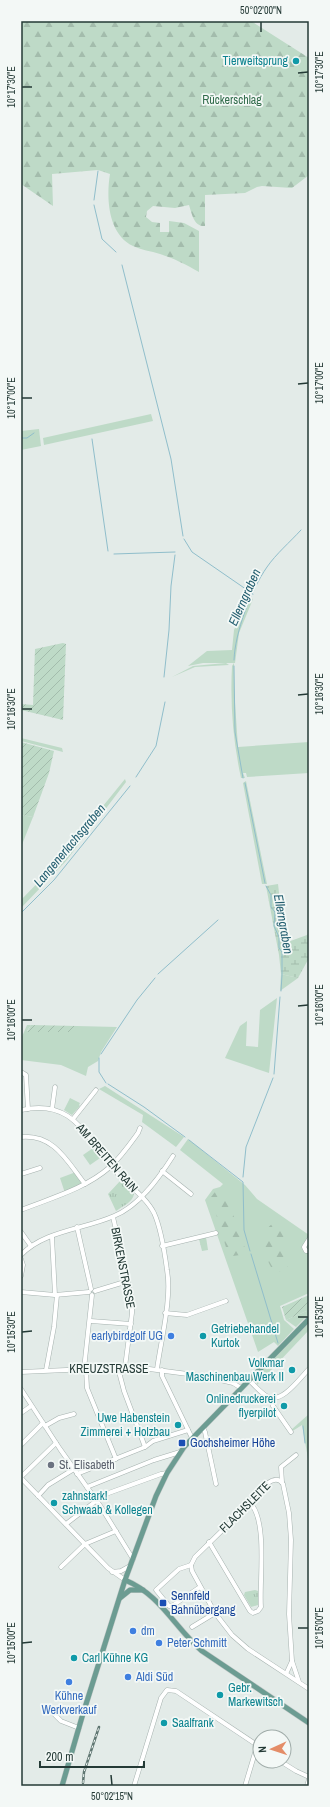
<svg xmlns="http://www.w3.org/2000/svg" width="330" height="1807" font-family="'Archivo Narrow',sans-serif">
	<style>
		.grass { fill: #bedac7 }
		.forest { fill: url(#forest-firs) }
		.wetland { fill: url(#wetland-marsh) }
		.park { fill: url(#park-tufts) }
		.garden { fill: url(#garden-furrows) }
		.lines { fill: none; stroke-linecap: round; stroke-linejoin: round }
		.stream { stroke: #90becb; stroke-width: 1 }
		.minor-casing { stroke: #a6b2af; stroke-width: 5 }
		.major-casing { stroke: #c2c8c7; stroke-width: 6 }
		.minor { stroke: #fff; stroke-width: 4 }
		.major { stroke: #6c9c92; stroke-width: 5 }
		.rail-casing { stroke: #5f7671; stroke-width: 2.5 }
		.rail { stroke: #f3f8f6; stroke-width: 1; stroke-dasharray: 3; stroke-linecap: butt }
		.ticks { fill: none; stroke: #243a36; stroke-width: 1.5 }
		.culture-dot { fill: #0f9aa8; stroke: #f3f8f6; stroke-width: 1.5 }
		.shop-dot { fill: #3f7fe0; stroke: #f3f8f6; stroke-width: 1.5 }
		.transit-dot { fill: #1a4fb4; stroke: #f3f8f6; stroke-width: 1.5 }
		.worship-dot { fill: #6b7280; stroke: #f3f8f6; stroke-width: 1.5 }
		.labels { text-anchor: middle; stroke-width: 3.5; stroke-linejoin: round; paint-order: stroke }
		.culture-label { font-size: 12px; fill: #0d838f; stroke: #f3f8f6; text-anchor: start }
		.park-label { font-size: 12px; fill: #326d4c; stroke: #f3f8f6 }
		.street-label { font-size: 12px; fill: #243a36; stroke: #f3f8f6 }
		.shop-label { font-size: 12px; fill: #366cbe; stroke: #f3f8f6; text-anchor: start }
		.transit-label { font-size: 12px; fill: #164399; stroke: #f3f8f6; text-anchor: start }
		.worship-label { font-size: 12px; fill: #5b616d; stroke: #f3f8f6; text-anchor: start }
		.water-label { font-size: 13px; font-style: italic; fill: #245f70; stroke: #f3f8f6 }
		.neatline { fill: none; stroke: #243a36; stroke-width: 1.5 }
		.ticks-label { font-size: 10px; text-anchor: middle; fill: #243a36 }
	</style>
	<defs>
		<pattern id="forest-firs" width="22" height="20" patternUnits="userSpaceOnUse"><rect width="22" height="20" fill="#bedac7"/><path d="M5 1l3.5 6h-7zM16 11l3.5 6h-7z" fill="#a3bcac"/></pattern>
		<pattern id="wetland-marsh" width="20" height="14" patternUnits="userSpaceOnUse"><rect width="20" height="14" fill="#bedac7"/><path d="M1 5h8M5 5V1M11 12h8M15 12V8" fill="none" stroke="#a3bcac"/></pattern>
		<pattern id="park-tufts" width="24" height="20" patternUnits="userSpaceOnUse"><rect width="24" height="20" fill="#bedac7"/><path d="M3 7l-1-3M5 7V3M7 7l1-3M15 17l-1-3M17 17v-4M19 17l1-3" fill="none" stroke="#a3bcac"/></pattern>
		<pattern id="garden-furrows" width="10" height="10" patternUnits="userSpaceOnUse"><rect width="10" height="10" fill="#bedac7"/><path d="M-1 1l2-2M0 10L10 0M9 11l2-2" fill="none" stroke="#a3bcac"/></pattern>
	</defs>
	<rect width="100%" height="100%" fill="#e3ebe8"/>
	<!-- grass -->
	<g class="grass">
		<path d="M151 414 153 421 44 445 43 438Z"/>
		<path d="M39 429 41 446 21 450V431Z"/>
		<path d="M248 597 253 599 239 633 235 663H203L188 666 207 651 232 650 234 630Z"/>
		<path d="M226 663 229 665 195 667 172 677 193 666Z"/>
		<path d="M234 663V688L238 747 309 742V773L247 777 246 773H243L245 778H241C233 741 230 704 232 666Z"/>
		<path d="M21 738 62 748 63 752 21 741Z"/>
		<path d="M125 779 126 782 66 861 21 908V900L55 865Z"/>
		<path d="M246 781 267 884H262L243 783Z"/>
		<path d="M21 815 33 817 21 847Z"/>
		<path d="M281 974 298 978 280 991Z"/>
		<path d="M277 998 269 1073 225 1058 240 1026 247 1021 246 1046 258 1047 260 1010Z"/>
		<path d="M27 1025H31L27 1031 77 1032V1026L117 1027 101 1052 98 1061 88 1067 86 1076 61 1065 21 1060V1039Z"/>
		<path d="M105 1086 184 1137 176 1147 142 1122 143 1115 99 1089Z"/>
		<path d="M70 1098 80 1103 79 1105 80 1106 72 1115 64 1110Z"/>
		<path d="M188 1139 245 1185 257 1199 309 1235V1293L280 1306 284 1320 294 1329 278 1346 274 1342 258 1352 205 1200 213 1189 220 1187 223 1184 180 1150Z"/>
		<path d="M96 1146 103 1156 90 1165 83 1155Z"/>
		<path d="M76 1172 85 1184 65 1193 60 1178Z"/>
		<path d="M309 1310V1314L296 1327 286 1320Z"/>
		<path d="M309 1322V1330L257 1385 256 1377Z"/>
		<path d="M309 1414V1464L302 1425 291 1432V1430Z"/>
	</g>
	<!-- forest -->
	<g class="forest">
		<path d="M21 21H251L309 58V175L292 188 262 186 257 187 245 193 205 195V226C194 227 192 214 189 205L175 208 153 206 147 211 146 217 152 222 160 223V232H169V221L184 223 199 231V272C187 265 173 258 160 254 151 251 141 250 133 246 108 234 106 198 110 174L98 170 52 174 53 206 21 184Z"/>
		<path d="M224 1189 247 1254 233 1256 228 1254 211 1197 215 1192Z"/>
		<path d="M276 1221 281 1224 288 1254V1269L274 1273C264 1253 253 1236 276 1221Z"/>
	</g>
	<!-- wetland -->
	<path class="wetland" d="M278 884 285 943 307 935 309 932V958L298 978 281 974 279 955 266 886Z"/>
	<!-- park -->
	<g class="park">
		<path d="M121 1180 134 1194C133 1202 123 1206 116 1211L108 1194Z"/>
		<path d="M206 1237 208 1250 202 1251 199 1239Z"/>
		<path d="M255 1590 258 1591V1605L251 1607 244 1595 245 1592Z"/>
	</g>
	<!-- garden -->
	<g class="garden">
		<path d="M63 643 66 644 63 720 21 710V704L33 705 35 649Z"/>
		<path d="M21 742 54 751 49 773 33 817 21 815Z"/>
		<path d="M31 1025 77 1026V1032H27Z"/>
		<path d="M309 1295V1310L286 1320 282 1307Z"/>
	</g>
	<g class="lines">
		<!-- stream -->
		<g class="stream">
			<path d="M94 200 98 171"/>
			<path d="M94 205 102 239 116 252"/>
			<path d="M122 265 171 459 183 536"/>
			<path d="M21 438H27L34 433"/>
			<path d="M92 439 108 551"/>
			<path d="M184 539 192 552 253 594"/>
			<path d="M114 554 175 552"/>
			<path d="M234 660C235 632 251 590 267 567 276 554 290 542 301 530"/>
			<path d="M234 666 235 732 243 778"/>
			<path d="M164 677 169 630 171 586 175 555"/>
			<path d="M136 777 156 746 165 702"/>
			<path d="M245 783 265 883"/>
			<path d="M266 886 271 895V907L275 912 274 926 279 937V948L282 952V975L281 991"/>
			<path d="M21 913 54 880 130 786"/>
			<path d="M158 974 218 920"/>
			<path d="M101 1054 137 1000 155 978"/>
			<path d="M99 1058V1072L106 1083"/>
			<path d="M274 1074 280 997"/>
			<path d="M108 1084 144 1107 185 1137"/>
			<path d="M189 1140 243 1182 244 1230 250 1251"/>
			<path d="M243 1177 246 1147 273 1078"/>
			<path d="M251 1254 278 1343"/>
			<path d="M303 1426 305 1443"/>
		</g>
		<defs>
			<g id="minor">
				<path d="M21 1072 26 1075 28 1109"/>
				<path d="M52 1109 55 1087"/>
				<path d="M21 1110C75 1098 85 1138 115 1171 127 1184 146 1197 154 1213 160 1226 165 1255 167 1270 172 1298 161 1340 157 1369"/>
				<path d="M73 1119 96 1090"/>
				<path d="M21 1137C54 1134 67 1161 85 1184"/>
				<path d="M162 1171 191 1194"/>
				<path d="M21 1174 40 1168"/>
				<path d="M21 1210C51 1198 85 1189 110 1167 121 1157 130 1144 138 1133L140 1128"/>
				<path d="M113 1217 132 1300V1313L125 1367"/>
				<path d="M77 1227 91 1289"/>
				<path d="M21 1232 31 1246"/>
				<path d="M52 1237 55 1295"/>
				<path d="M309 1239 304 1247 306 1251H309"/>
				<path d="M162 1246 216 1233"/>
				<path d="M21 1255C43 1231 85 1229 114 1216 139 1206 159 1178 173 1156"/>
				<path d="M21 1259 23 1265 21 1276"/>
				<path d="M95 1291 128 1281"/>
				<path d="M21 1292 55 1295 89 1292"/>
				<path d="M165 1313 187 1315 226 1301"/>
				<path d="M91 1321 131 1324"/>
				<path d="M118 1368 124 1391 145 1447"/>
				<path d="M84 1369 92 1295"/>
				<path d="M86 1369 87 1388 116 1459"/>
				<path d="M46 1370 54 1327 57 1295"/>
				<path d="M162 1370V1376L192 1438"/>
				<path d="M21 1372 134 1367 203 1376 233 1383 241 1388"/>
				<path d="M249 1380C255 1386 261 1393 268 1397 282 1404 300 1378 309 1369"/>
				<path d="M21 1389 60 1449 101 1507 133 1559"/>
				<path d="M270 1397 273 1406 291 1432"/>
				<path d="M21 1413 31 1406"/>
				<path d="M45 1426 59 1418 74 1414"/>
				<path d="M203 1428 205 1432 216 1484"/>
				<path d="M21 1445 43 1423"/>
				<path d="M77 1474 145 1447 153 1441 188 1430"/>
				<path d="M21 1477 56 1443"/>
				<path d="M21 1478 108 1568 125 1580"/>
				<path d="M282 1482 281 1467 296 1455"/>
				<path d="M87 1487 154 1460 180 1452"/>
				<path d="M38 1496 48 1485 74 1469"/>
				<path d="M95 1498 161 1474 167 1473"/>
				<path d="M66 1524 96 1501"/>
				<path d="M209 1542 250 1611 253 1613 258 1611 261 1607C259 1582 268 1520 250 1503"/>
				<path d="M191 1565 179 1569 156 1590 169 1606H172L200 1587"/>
				<path d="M61 1567 85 1544 116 1531"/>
				<path d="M112 1572 121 1571 130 1566"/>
				<path d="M192 1627 215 1613"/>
				<path d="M292 1661 299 1682"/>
				<path d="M286 1674 292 1661 289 1614 291 1540 289 1513 283 1484C279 1478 273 1479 268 1483L239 1514 195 1557 191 1565 192 1571 215 1613 232 1635 248 1649 309 1689"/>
				<path d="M47 1707 61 1721 79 1728"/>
				<path d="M280 1761 296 1771 309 1777"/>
				<path d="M134 1786 161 1698 167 1690 176 1691 260 1747"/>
				<path d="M245 1786 257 1746"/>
				<path d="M307 1786 309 1779"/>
			</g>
			<g id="major">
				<path d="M125 1580C161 1595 174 1627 202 1651L309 1723"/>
				<path d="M120 1598 130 1590H143"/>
				<path d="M62 1786 82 1717 125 1580 156 1496 167 1473 184 1447 309 1319"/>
			</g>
		</defs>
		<!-- minor casing -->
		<use href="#minor" class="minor-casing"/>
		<!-- major casing -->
		<use href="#major" class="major-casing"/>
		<!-- minor -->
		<use href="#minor" class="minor"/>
		<!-- major -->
		<use href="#major" class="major"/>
		<defs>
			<path id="rail" d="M83 1783 84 1772 99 1727"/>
		</defs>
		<!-- rail casing -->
		<use href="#rail" class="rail-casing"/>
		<!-- rail -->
		<use href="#rail" class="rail"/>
	</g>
	<!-- ticks -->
	<path class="ticks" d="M261 22V32M298 73 308 72M22 87H32M298 384 308 383M22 398H32M298 695 308 694M22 709H32M298 1006 308 1005M22 1020H32M298 1317H308M22 1332 32 1331M298 1628H308M22 1643 32 1642M111 1775 112 1785"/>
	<!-- markers -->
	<g class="culture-dot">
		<circle cx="296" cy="61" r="4"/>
		<circle cx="203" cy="1336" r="4"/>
		<circle cx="292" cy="1370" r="4"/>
		<circle cx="284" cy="1406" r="4"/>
		<circle cx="178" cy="1425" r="4"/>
		<circle cx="54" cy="1503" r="4"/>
		<circle cx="74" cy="1658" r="4"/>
		<circle cx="220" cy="1695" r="4"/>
		<circle cx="164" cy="1723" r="4"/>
	</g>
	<g class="shop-dot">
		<circle cx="171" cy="1336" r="4"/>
		<circle cx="133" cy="1631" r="4"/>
		<circle cx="159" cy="1643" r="4"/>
		<circle cx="128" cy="1677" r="4"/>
		<circle cx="69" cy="1682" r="4"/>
	</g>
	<g class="transit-dot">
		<rect x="178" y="1439" width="8" height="8" rx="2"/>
		<rect x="159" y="1599" width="8" height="8" rx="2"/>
	</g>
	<circle class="worship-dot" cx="51" cy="1465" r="4"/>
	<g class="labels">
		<!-- culture labels -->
		<g class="culture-label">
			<text x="288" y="65" text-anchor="end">Tierweitsprung</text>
			<text x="211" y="1333">Getriebehandel<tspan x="211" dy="14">Kurtok</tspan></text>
			<text x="284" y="1367" text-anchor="end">Volkmar<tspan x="284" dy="14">Maschinenbau Werk II</tspan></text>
			<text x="276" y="1403" text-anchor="end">Onlinedruckerei<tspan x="276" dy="14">flyerpilot</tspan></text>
			<text x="170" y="1422" text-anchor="end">Uwe Habenstein<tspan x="170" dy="14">Zimmerei + Holzbau</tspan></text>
			<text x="62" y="1500">zahnstark!<tspan x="62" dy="14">Schwaab &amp; Kollegen</tspan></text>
			<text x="82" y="1662">Carl Kühne KG</text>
			<text x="228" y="1692">Gebr.<tspan x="228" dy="14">Markewitsch</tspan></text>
			<text x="172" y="1727">Saalfrank</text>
		</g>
		<!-- park labels -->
		<g class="park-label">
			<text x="232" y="104">Rückerschlag</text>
		</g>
		<!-- street labels -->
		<g class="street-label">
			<text transform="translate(107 1158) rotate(49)" y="4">AM BREITEN RAIN</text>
			<text transform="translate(123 1268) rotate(79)" y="4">BIRKENSTRASSE</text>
			<text x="109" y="1373">KREUZSTRASSE</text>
			<text transform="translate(245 1507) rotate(-45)" y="4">FLACHSLEITE</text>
		</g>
		<!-- shop labels -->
		<g class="shop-label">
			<text x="163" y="1340" text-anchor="end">earlybirdgolf UG</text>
			<text x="141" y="1635">dm</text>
			<text x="167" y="1647">Peter Schmitt</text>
			<text x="136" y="1681">Aldi Süd</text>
			<text x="69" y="1700" text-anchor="middle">Kühne<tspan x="69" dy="14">Werkverkauf</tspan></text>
		</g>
		<!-- transit labels -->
		<g class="transit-label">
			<text x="190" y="1447">Gochsheimer Höhe</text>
			<text x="171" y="1600">Sennfeld<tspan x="171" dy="14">Bahnübergang</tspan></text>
		</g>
		<!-- worship labels -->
		<g class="worship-label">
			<text x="59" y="1469">St. Elisabeth</text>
		</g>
		<!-- water labels -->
		<g class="water-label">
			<text transform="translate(244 597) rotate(-66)" y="5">Ellerngraben</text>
			<text transform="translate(69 845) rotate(-50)" y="5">Langenerlachsgraben</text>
			<text transform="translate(284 924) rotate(80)" y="5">Ellerngraben</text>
		</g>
	</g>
	<!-- border -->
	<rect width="330" height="1807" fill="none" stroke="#f3f8f6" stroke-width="44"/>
	<!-- north arrow -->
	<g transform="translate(272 1749) rotate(267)"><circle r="19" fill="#f3f8f6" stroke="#a0aca9"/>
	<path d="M0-3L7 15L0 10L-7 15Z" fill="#e48d68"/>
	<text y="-6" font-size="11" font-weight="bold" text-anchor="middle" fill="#243a36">N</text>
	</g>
	<!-- scale -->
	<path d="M40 1761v6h104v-6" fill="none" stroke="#243a36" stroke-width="2"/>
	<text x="46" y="1761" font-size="12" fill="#243a36" stroke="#f3f8f6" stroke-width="3" paint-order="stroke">200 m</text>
	<rect x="22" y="22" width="286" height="1763" class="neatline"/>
	<g class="ticks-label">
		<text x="261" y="14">50°02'00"N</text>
		<text transform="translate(319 72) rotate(-90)" y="4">10°17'30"E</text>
		<text transform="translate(11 87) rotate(-90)" y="4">10°17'30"E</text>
		<text transform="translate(319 383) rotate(-90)" y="4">10°17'00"E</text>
		<text transform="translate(11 398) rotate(-90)" y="4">10°17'00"E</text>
		<text transform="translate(319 694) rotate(-90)" y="4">10°16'30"E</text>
		<text transform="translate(11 709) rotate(-90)" y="4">10°16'30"E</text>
		<text transform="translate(319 1005) rotate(-90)" y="4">10°16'00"E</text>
		<text transform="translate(11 1020) rotate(-90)" y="4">10°16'00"E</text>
		<text transform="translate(319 1317) rotate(-90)" y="4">10°15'30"E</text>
		<text transform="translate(11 1332) rotate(-90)" y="4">10°15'30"E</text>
		<text transform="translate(319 1628) rotate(-90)" y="4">10°15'00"E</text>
		<text transform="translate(11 1643) rotate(-90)" y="4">10°15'00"E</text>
		<text x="112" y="1800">50°02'15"N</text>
	</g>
</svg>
